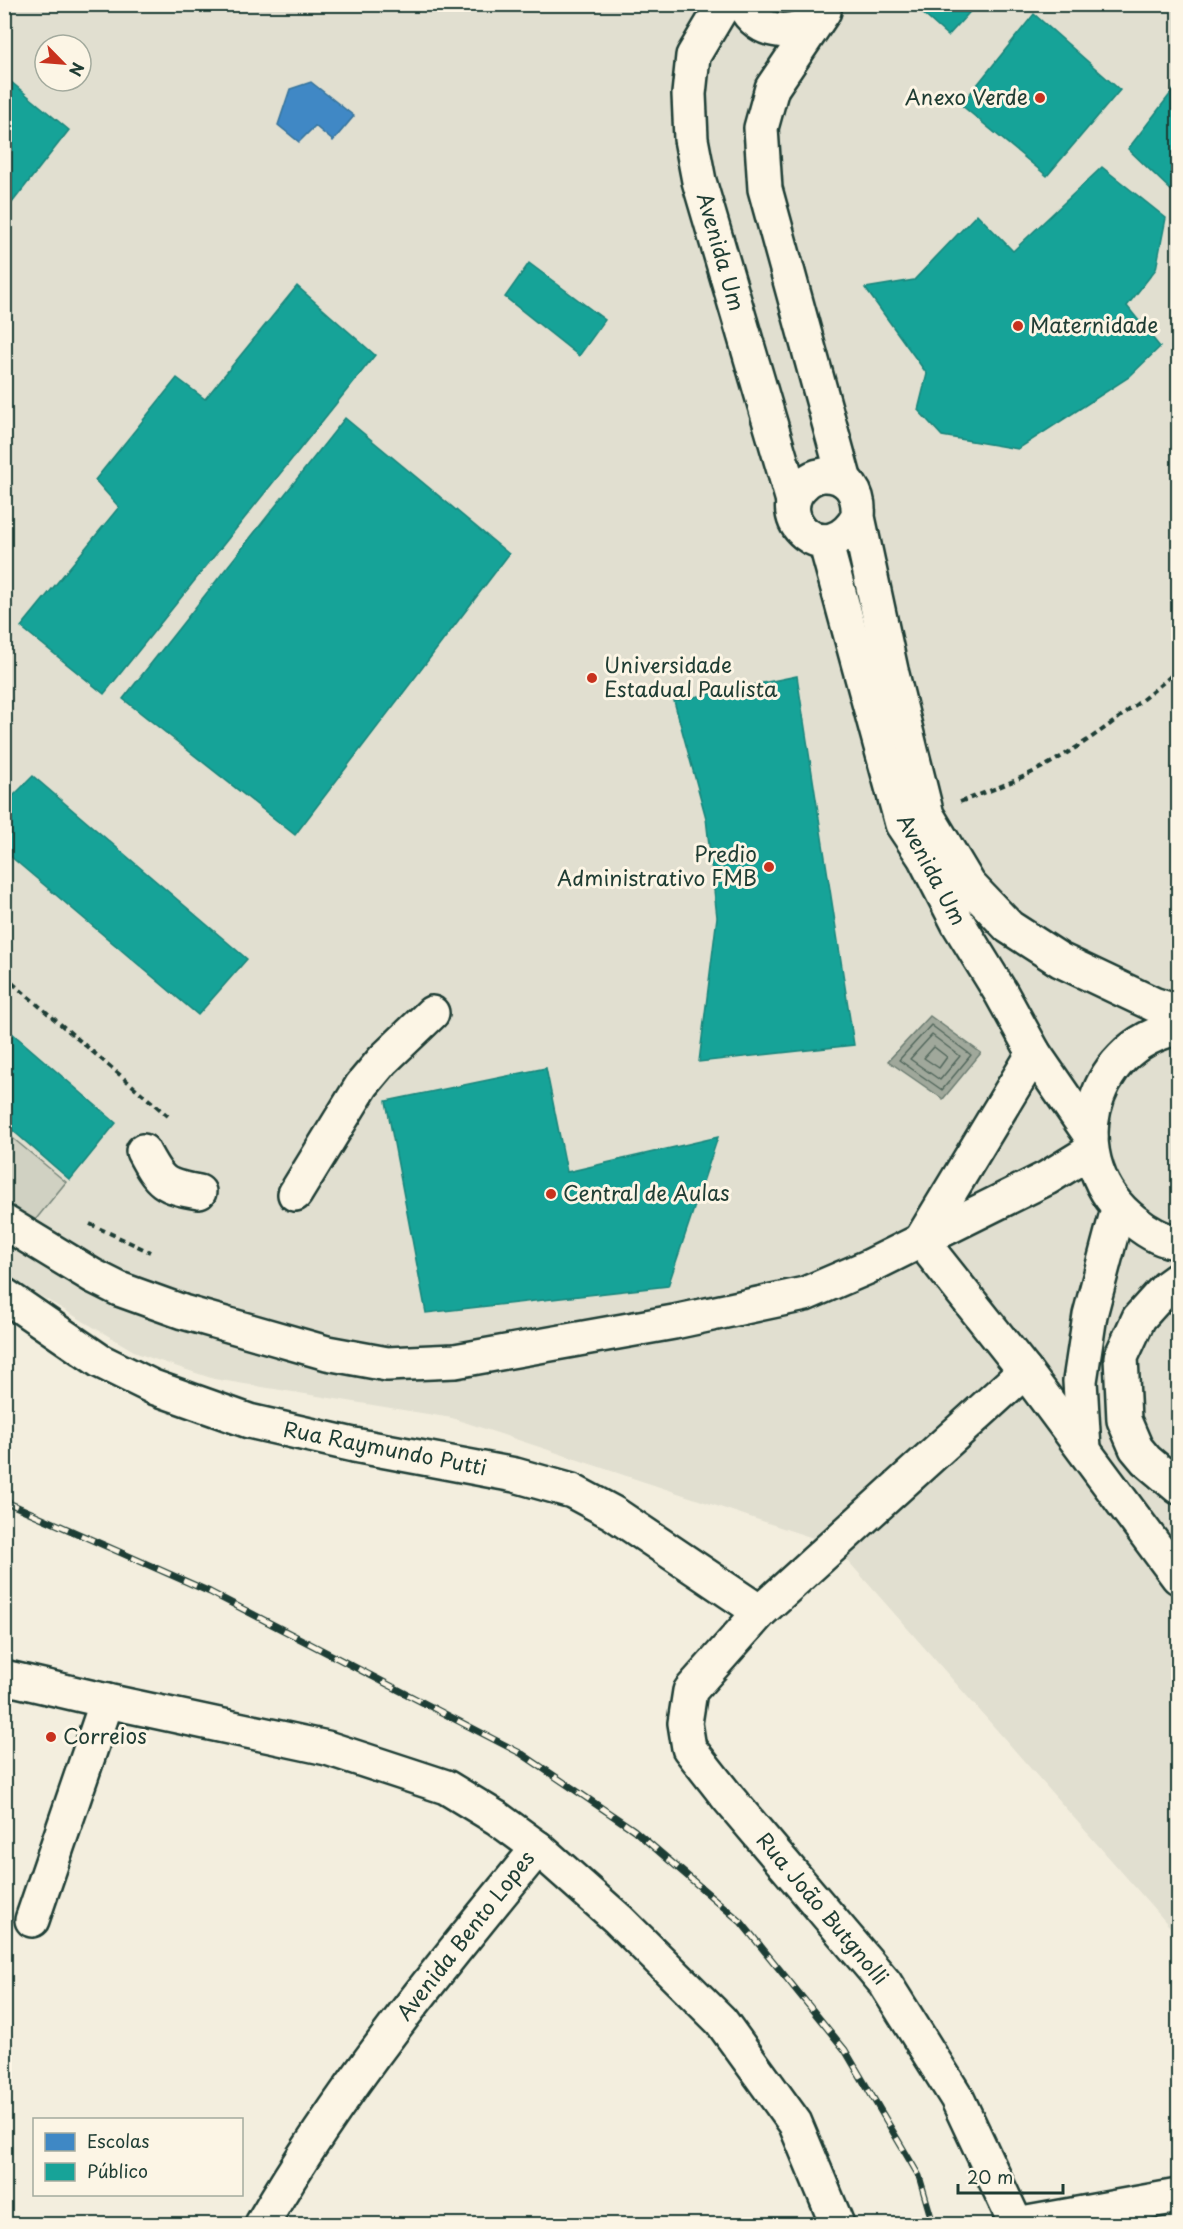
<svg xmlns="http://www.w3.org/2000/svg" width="1183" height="2229" font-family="'Playpen Sans',sans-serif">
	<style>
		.built { fill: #e1dfd0; fill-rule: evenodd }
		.green { fill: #d0d1c2; stroke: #78877b; stroke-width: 1.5 }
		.water { fill: #a0a89b; stroke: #6c7d72; stroke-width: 1.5 }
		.schools { fill: #3f88c5; stroke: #35729a; stroke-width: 1.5 }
		.public { fill: #17a398; stroke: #19847a; stroke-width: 1.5 }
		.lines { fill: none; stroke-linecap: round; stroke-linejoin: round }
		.shore { stroke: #53685d; stroke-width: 1.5 }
		.minor-casing { stroke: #1f3d34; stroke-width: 38 }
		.path { stroke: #1f3d34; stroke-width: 4; stroke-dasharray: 6 4.5; stroke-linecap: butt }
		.minor { stroke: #fcf5e5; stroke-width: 33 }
		.rail-casing { stroke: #1f3d34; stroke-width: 7 }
		.rail { stroke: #fcf5e5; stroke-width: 4.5; stroke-dasharray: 14; stroke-linecap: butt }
		.poi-dot { fill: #c8321e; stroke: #fcf5e5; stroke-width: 2 }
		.labels { text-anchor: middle; stroke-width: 6; stroke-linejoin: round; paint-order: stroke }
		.poi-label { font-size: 21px; fill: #1f3d34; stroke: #fcf5e5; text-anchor: start }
		.street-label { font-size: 21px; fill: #1f3d34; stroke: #fcf5e5 }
	</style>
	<rect width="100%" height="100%" fill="#f3eede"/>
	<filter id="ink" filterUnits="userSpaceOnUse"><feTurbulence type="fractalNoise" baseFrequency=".0167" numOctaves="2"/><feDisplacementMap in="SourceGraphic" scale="12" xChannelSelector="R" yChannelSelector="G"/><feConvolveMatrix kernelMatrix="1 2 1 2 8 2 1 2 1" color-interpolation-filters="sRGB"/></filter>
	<g filter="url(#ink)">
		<!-- built -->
		<path class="built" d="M4 5H1178V1936L834 1545 452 1418 214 1379 139 1354 5 1275ZM45 45H81V81H45Z"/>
		<!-- green -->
		<path class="green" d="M4 1131 66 1182 28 1229 5 1211Z"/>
		<!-- water -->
		<path class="water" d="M930 1016 981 1053 943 1099 888 1061Z"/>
		<!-- schools -->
		<path class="schools" d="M311 82 354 116 333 141 315 126 299 142 278 125 290 89Z"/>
		<!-- public -->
		<g class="public">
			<path d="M912 4H977L948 36Z"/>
			<path d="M1034 14 1120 90 1047 176 961 105Z"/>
			<path d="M4 76 69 130 4 213Z"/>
			<path d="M1178 84V197L1128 149Z"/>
			<path d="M1102 167 1166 218 1156 269 1127 306 1160 347 1129 377 1018 449 942 436 918 410 927 374 865 288 914 280 977 214 1013 251Z"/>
			<path d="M529 263 605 320 579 356 505 297Z"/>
			<path d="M297 286 375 355 104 694 21 627 119 507 95 480 177 378 205 399Z"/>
			<path d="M345 418 509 554 295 835 123 699Z"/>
			<path d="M797 676 854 1045 699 1062 717 917 706 818 674 701Z"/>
			<path d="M33 776 247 959 198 1015 4 851V805Z"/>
			<path d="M4 1026 116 1123 70 1180 4 1123Z"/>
			<path d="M546 1068 567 1172 718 1137 668 1286 426 1313 386 1101Z"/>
		</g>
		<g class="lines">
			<!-- shore -->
			<g class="shore">
				<path d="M931 1025 971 1055 942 1090 899 1060Z"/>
				<path d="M932 1035 960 1056 940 1080 910 1059Z"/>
				<path d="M934 1047 947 1057 939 1068 924 1058Z"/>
			</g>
			<defs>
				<g id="minor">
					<path d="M724 4 693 56 689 94 691 139 699 181 793 501"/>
					<path d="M743 4C758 37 799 38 821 13"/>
					<path d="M824 11 772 88 761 128 765 189 845 481"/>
					<path d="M858 517C826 573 769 517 803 485 808 480 815 476 823 475 849 474 860 494 858 517L891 670 927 815 969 885 1009 927 1060 960 1153 1004 1178 1012"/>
					<path d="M825 541 902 824 924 857 958 923 1001 993 1034 1053 1091 1136"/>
					<path d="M1178 1028C1086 1046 1060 1164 1134 1221 1146 1231 1163 1241 1178 1242"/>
					<path d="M143 1151C160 1183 163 1186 199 1192"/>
					<path d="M295 1194 362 1085 383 1060 432 1013"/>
					<path d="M4 1222 93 1276 119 1289 183 1312 327 1353 387 1364 455 1361 674 1322 805 1294 868 1267 1047 1178 1091 1151"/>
					<path d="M921 1240 1025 1371 1178 1577"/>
					<path d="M921 1240 1034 1053"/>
					<path d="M1178 1279 1167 1287 1139 1318 1121 1357 1124 1420 1136 1448 1146 1460 1178 1487"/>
					<path d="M4 1295 100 1361 153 1387 249 1421 354 1445 515 1475 572 1491 613 1513 760 1612"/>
					<path d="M1084 1449 1080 1381 1090 1315 1118 1209"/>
					<path d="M4 1677 107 1701 327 1748 446 1787 497 1818 538 1848C439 1968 340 2089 262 2224"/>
					<path d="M538 1848 618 1919 721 2021 795 2123 837 2224"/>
					<path d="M32 1920 107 1701"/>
					<path d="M1016 2224 957 2098 885 1983 729 1799 689 1748 685 1723 690 1691 760 1612 1025 1371"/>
					<path d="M1022 2224 1178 2196"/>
				</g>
			</defs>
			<!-- minor casing -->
			<use href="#minor" class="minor-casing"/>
			<!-- path -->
			<g class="path">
				<path d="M960 802C995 789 1032 775 1064 755 1104 731 1143 700 1178 670"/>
				<path d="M4 976 168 1116"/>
				<path d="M90 1224 150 1252"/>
			</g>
			<!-- minor -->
			<use href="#minor" class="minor"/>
			<defs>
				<path id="rail" d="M4 1501 210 1592 522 1754 634 1830 741 1922 845 2050 919 2176 933 2224"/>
			</defs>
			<!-- rail casing -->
			<use href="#rail" class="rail-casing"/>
			<!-- rail -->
			<use href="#rail" class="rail"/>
		</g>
	</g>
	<!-- markers -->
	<g class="poi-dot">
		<circle cx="1040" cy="98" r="6"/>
		<circle cx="1018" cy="326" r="6"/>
		<circle cx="592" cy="678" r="6"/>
		<circle cx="769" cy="867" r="6"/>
		<circle cx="551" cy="1194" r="6"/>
		<circle cx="51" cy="1737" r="6"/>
	</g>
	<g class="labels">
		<!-- poi labels -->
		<g class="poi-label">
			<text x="1028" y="105" text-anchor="end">Anexo Verde</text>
			<text x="1030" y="333">Maternidade</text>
			<text x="604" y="673">Universidade<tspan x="604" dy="24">Estadual Paulista</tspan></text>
			<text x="757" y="862" text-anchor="end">Predio<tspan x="757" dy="24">Administrativo FMB</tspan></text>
			<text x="563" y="1201">Central de Aulas</text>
			<text x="63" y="1744">Correios</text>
		</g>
		<!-- street labels -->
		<g class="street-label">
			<text transform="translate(720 252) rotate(74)" y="7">Avenida Um</text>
			<text transform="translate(931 870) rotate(62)" y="7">Avenida Um</text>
			<text transform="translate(385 1449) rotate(11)" y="7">Rua Raymundo Putti</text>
			<text transform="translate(822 1909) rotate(50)" y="7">Rua João Butgnolli</text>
			<text transform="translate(466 1936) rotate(-52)" y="7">Avenida Bento Lopes</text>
		</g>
	</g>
	<!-- margin -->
	<rect width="1183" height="2229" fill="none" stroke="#fcf5e5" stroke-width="24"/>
	<rect x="12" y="12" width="1159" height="2205" fill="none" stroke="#1f3d34" stroke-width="2" filter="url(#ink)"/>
	<!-- legend -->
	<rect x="33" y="2118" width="210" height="78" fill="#fcf5e5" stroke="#a4ab9e" stroke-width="1.5"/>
	<rect x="45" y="2133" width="30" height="18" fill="#3f88c5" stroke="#a4ab9e" stroke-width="1.5"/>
	<text x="87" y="2148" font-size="18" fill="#1f3d34">Escolas</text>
	<rect x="45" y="2163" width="30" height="18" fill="#17a398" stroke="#a4ab9e" stroke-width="1.5"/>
	<text x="87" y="2178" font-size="18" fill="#1f3d34">Público</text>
	<!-- north arrow -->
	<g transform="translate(63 63) rotate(115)"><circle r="28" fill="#fcf5e5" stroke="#a4ab9e" stroke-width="1.5"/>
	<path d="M0-4.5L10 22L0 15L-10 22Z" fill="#c8321e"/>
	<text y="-9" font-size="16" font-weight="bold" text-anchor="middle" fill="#1f3d34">N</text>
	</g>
	<!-- scale -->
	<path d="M958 2184v9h105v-9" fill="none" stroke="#1f3d34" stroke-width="3"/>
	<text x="967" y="2184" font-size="18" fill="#1f3d34" stroke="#fcf5e5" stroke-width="4.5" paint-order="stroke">20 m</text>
</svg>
